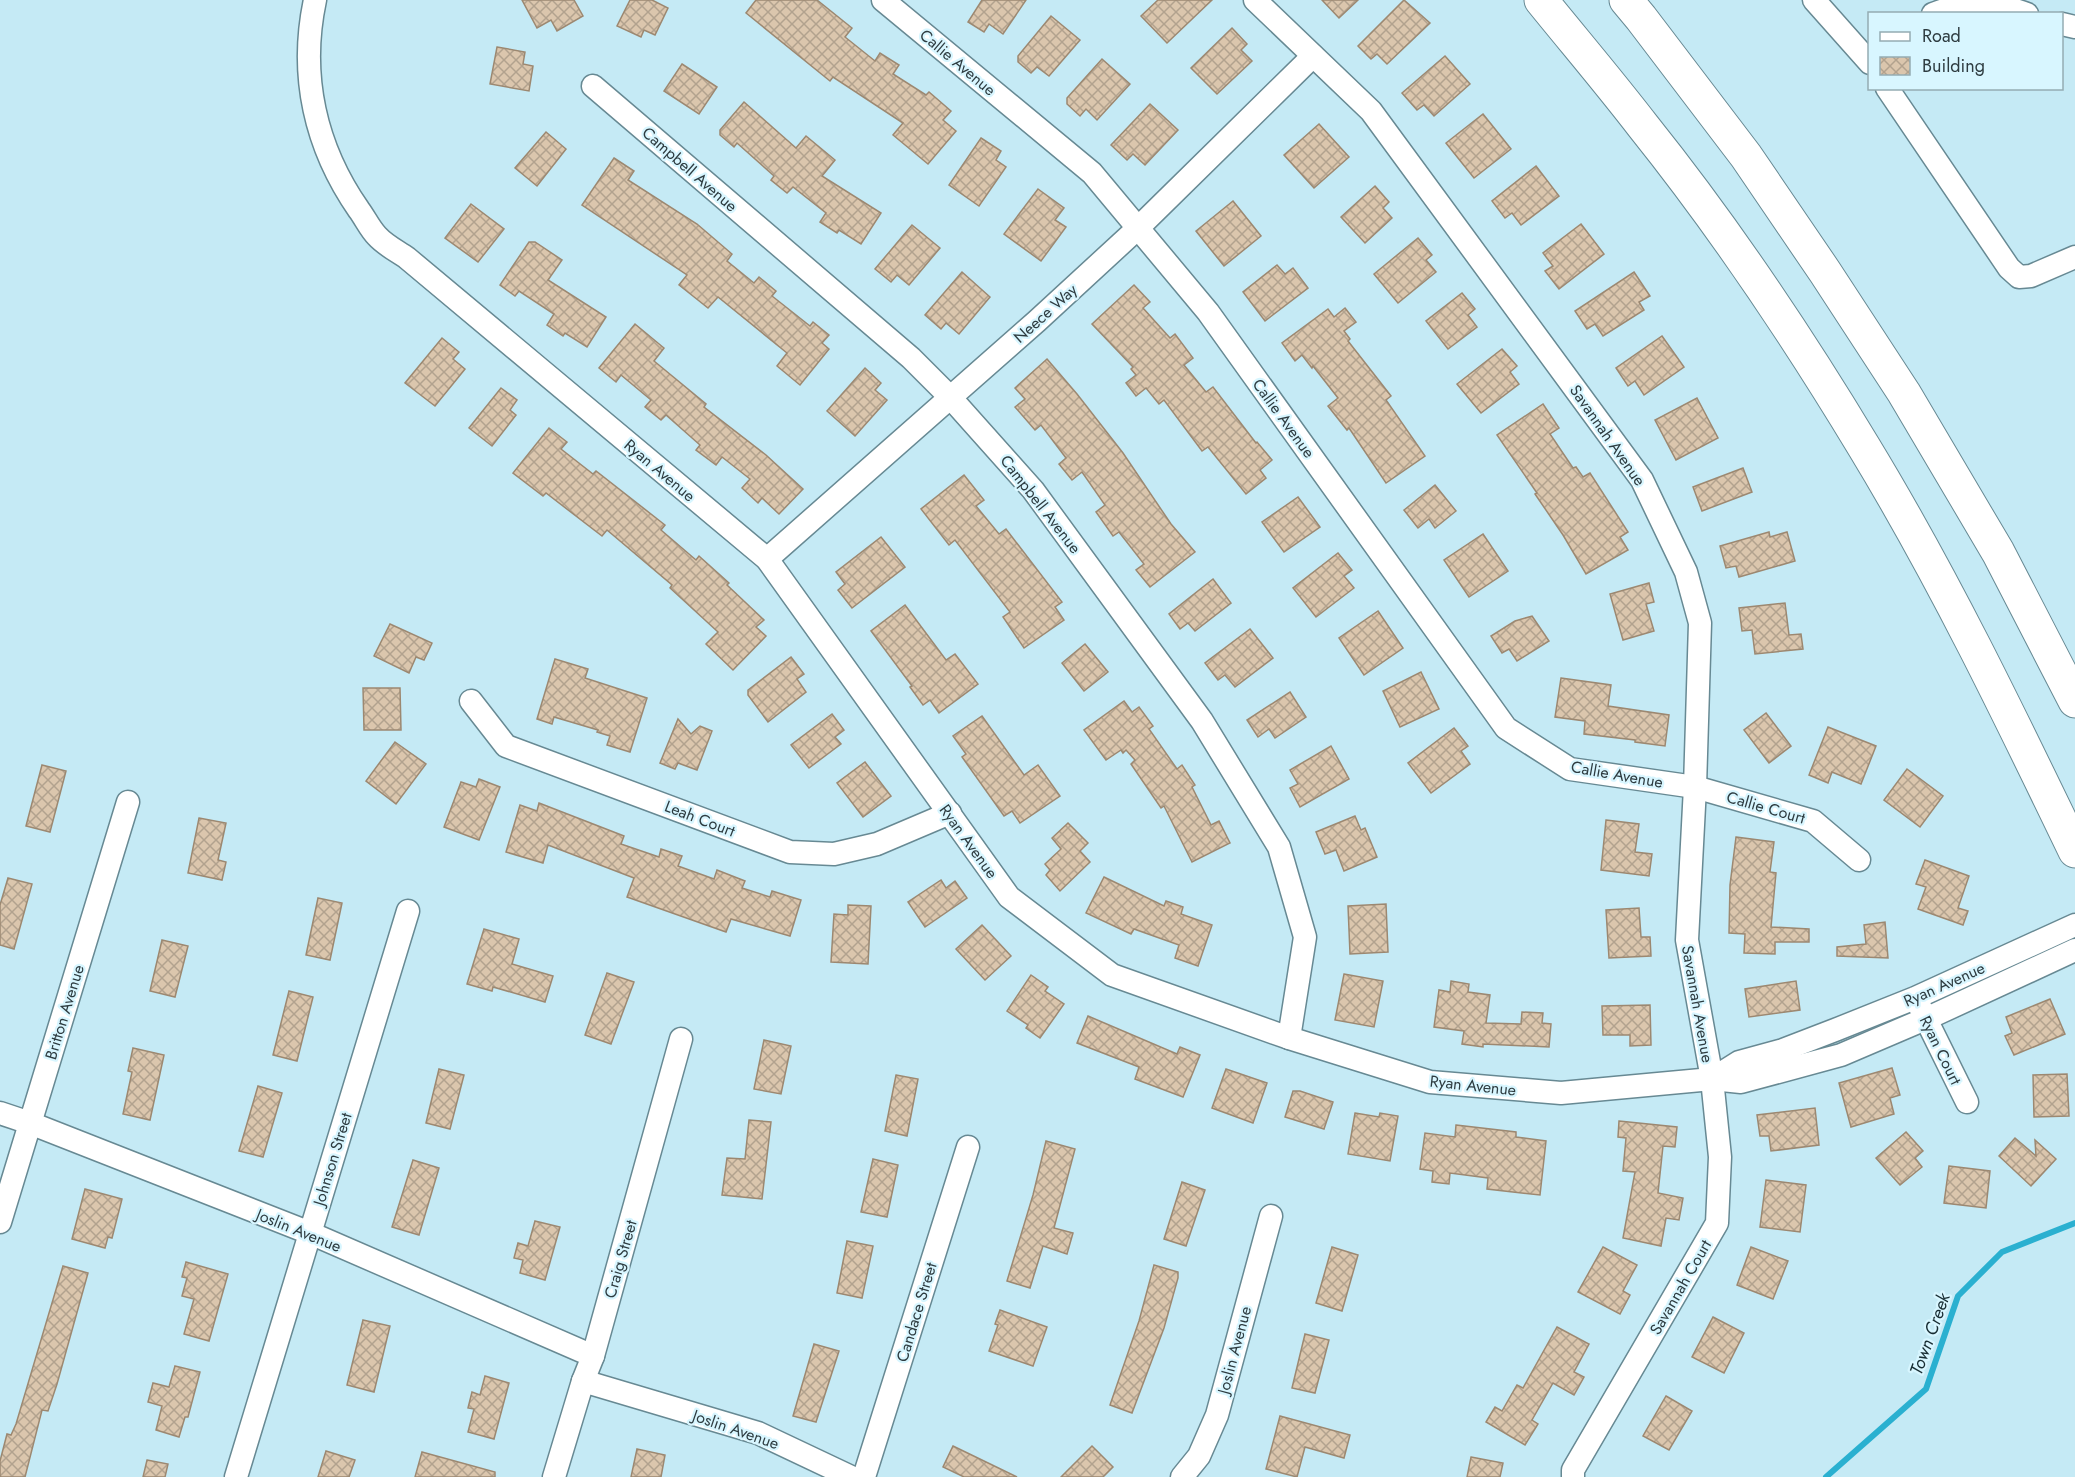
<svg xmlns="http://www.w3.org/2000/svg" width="2075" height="1477" font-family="Jost,sans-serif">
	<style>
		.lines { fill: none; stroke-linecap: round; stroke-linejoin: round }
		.stream { stroke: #2ab0d0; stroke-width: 6 }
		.building { fill: url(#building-cross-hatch); stroke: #9c8871; stroke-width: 1.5 }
		.street-casing { stroke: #678993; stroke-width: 25 }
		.highway-casing { stroke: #678993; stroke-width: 35 }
		.street { stroke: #fff; stroke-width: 22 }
		.highway { stroke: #fff; stroke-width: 33 }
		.labels { text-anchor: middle; stroke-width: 4.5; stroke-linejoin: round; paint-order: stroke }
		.street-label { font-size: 16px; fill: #2e3c41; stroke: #d8f6ff }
		.water-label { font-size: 18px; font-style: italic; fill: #182d33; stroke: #d8f6ff }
	</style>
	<defs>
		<pattern id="building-cross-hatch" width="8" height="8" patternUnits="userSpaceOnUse" patternTransform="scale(1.5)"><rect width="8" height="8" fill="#dbc6ad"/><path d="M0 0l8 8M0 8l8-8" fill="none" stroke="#b2a28e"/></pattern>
	</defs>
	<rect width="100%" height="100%" fill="#c5eaf5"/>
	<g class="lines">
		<!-- stream -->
		<path class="stream" d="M1826 1477 1926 1389 1958 1296 2002 1252 2075 1223"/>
	</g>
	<!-- building -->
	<g class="building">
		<path d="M522 0H574L583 16 557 31 551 20 537 28Z"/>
		<path d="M630 0H652L668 8 655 35 644 30 641 37 617 26Z"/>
		<path d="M756 0H817L852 28 845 37 875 61 880 53 899 65 893 74 926 95 929 92 951 111 943 120 956 131 928 164 893 135 903 123 833 77 830 81 746 13Z"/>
		<path d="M982 0H1026L1003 34 989 24 984 32 968 22Z"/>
		<path d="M1158 0H1212L1167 43 1141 16Z"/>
		<path d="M1322 0H1358L1339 18Z"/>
		<path d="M1404 0 1430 23 1387 64 1377 54 1371 59 1358 46Z"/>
		<path d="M1051 16 1080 40 1049 76 1037 67 1031 73 1018 62V56Z"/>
		<path d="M1232 28 1247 44 1241 50 1252 61 1217 94 1191 68Z"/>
		<path d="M497 47 525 52 523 64 533 66 529 91 490 84Z"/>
		<path d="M1445 56 1470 84 1434 116 1424 105 1417 110 1402 93Z"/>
		<path d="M1102 59 1130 84 1097 120 1086 109 1080 116 1067 104V98Z"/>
		<path d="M682 64 717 87 699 114 664 91Z"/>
		<path d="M744 102 796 148 806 136 835 160 822 176 881 213 861 244 839 230 837 233 820 222 826 213 793 187 787 193 771 180 774 176 737 143 734 147 720 135V130Z"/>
		<path d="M1150 104 1178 130 1145 165 1133 154 1127 160 1111 145Z"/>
		<path d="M1483 114 1511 149 1474 178 1446 143Z"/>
		<path d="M1319 124 1349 157 1314 188 1284 155Z"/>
		<path d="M546 132 566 149 537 186 515 168Z"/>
		<path d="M981 138 1001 151 996 160 1006 167 979 206 949 185Z"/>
		<path d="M614 158 634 171 628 180 697 224 732 254 727 261 754 283 759 277 776 291 772 296 810 326 813 322 829 335 822 343 829 349 800 385 777 366 787 353 718 297 708 308 679 285 687 275 582 205Z"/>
		<path d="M1536 166 1559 196 1521 225 1512 213 1505 218 1492 201Z"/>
		<path d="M1375 186 1389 202 1383 208 1392 218 1365 243 1341 217Z"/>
		<path d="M1038 189 1064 208 1055 220 1066 227 1041 261 1004 234Z"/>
		<path d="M1233 201 1261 236 1224 266 1196 231Z"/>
		<path d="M471 204 504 229 478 262 445 238Z"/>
		<path d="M1581 224 1604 254 1559 289 1545 271 1553 266 1543 253Z"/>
		<path d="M912 225 940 248 909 285 897 275 891 282 875 269Z"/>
		<path d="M1418 238 1432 255 1426 260 1436 272 1398 303 1374 274Z"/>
		<path d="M529 242H535L562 260 548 280 606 317 587 347 565 333 563 336 547 325 554 314 519 291 515 296 500 285Z"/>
		<path d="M1277 265 1285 274 1293 268 1308 288 1265 321 1243 292Z"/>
		<path d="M962 272 990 297 959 334 946 323 941 329 925 315Z"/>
		<path d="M1634 272 1650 296 1639 302 1644 310 1603 336 1595 324 1587 329 1575 311Z"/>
		<path d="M1134 285 1150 302 1143 308 1170 338 1175 334 1193 358 1184 365 1206 392 1213 387 1256 443 1257 442 1272 460 1260 470 1266 478 1246 494 1208 447 1202 451 1164 400 1159 404 1146 388 1136 396 1126 383 1136 375 1131 369 1133 367 1092 324Z"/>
		<path d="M1462 293 1475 309 1468 315 1477 327 1448 349 1426 321Z"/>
		<path d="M1345 308 1356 322 1344 331 1350 339 1348 341 1391 396 1386 400 1425 456 1386 483 1349 428 1347 430 1328 406 1338 398 1313 366 1312 368 1302 355 1295 361 1282 343 1328 309 1334 317Z"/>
		<path d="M635 324 664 348 654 361 706 404 704 407 766 455 803 489 779 514 762 498 758 503 742 488 750 479 722 457 716 465 696 450 700 445 666 415 661 420 645 407 651 400 621 375 616 382 599 368Z"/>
		<path d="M1662 336 1684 367 1644 395 1635 381 1628 386 1616 368Z"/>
		<path d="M442 338 459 352 453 359 465 369 435 406 405 383Z"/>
		<path d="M1502 349 1517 366 1510 372 1519 384 1481 413 1457 384Z"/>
		<path d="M1047 359 1077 394 1123 453 1171 524 1195 552 1150 587 1136 570 1144 564 1119 532 1113 536 1096 512 1105 505 1082 472 1072 480 1059 464 1066 458 1041 425 1035 430 1015 407 1025 399 1015 388Z"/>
		<path d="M865 368 881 383 875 390 887 400 855 436 827 411Z"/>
		<path d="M501 388 517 400 510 410 516 415 492 446 469 428Z"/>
		<path d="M1697 398 1718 438 1676 460 1655 420Z"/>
		<path d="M1543 404 1559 428 1550 434 1573 468 1576 467 1583 477 1590 473 1628 532 1620 537 1628 550 1586 574 1563 535 1535 494 1537 493 1497 435Z"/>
		<path d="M549 428 567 442 561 449 593 474 596 471 665 525 661 530 696 560 699 556 729 583 727 585 764 620 756 627 766 636 733 670 706 644 718 632 670 588 672 585 607 530 602 536 546 493 543 496 513 473Z"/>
		<path d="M1743 468 1752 492 1702 511 1693 487Z"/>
		<path d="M964 475 984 500 976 506 999 534 1006 529 1062 602 1055 607 1064 620 1024 648 1003 617 1010 612 955 540 949 545 921 509Z"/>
		<path d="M1435 485 1456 511 1435 528 1429 519 1418 528 1404 510Z"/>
		<path d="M1298 497 1320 527 1284 552 1262 522Z"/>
		<path d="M1769 532 1770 537 1787 532 1795 561 1739 577 1736 566 1726 568 1720 546Z"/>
		<path d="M1483 534 1508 571 1469 597 1444 560Z"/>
		<path d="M881 537 905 567 852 608 838 590 845 584 836 572Z"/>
		<path d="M1338 553 1352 570 1344 576 1354 588 1316 617 1293 588Z"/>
		<path d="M1213 579 1231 603 1195 631 1188 623 1180 629 1169 614Z"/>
		<path d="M1649 583 1654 602 1646 604 1654 631 1623 640 1610 594Z"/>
		<path d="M1785 603 1789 635 1801 634 1803 649 1755 654 1752 630 1742 631 1739 608Z"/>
		<path d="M905 605 946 660 955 654 978 684 939 713 930 700 923 705 910 687 912 686 871 631Z"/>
		<path d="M1378 611 1403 648 1364 675 1339 638Z"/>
		<path d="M1532 616 1549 641 1517 661 1509 649 1502 653 1491 636 1515 621Z"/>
		<path d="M390 624 432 643 424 660 416 657 409 673 374 656Z"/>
		<path d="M1250 629 1273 658 1235 687 1225 675 1218 680 1205 663Z"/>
		<path d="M1085 644 1108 672 1084 691 1062 663Z"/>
		<path d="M791 657 804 674 797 679 806 692 768 722 748 695V690Z"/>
		<path d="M555 659 588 669 585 678 647 698 630 752 607 745 610 736 597 732 598 730 554 717 552 724 537 719Z"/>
		<path d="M1421 672 1439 709 1400 727 1383 691Z"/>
		<path d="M1561 678 1611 685 1608 706 1669 715 1665 746 1635 742V740L1584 734 1585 721 1555 717Z"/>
		<path d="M363 688H400L401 730H364Z"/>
		<path d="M1290 692 1306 717 1275 738 1269 729 1258 737 1247 720Z"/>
		<path d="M1124 701 1132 712 1139 707 1153 726 1149 729 1177 769 1182 765 1195 785 1192 787 1211 825 1219 821 1230 843 1192 862 1164 806 1161 808 1131 764 1135 760 1126 750 1123 753 1121 750 1106 760 1084 730Z"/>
		<path d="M1766 713 1791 746 1769 763 1744 730Z"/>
		<path d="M832 714 844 730 835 737 841 744 809 768 791 745Z"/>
		<path d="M982 716 1024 775 1038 765 1060 796 1020 823 1012 811 1004 816 962 757 966 754 953 736Z"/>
		<path d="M678 719 691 734 700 726 712 731 697 770 678 763 675 769 660 763Z"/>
		<path d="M1828 727 1876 746 1861 784 1832 772 1828 783 1809 775Z"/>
		<path d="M1454 728 1468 746 1461 751 1470 764 1431 793 1408 763Z"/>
		<path d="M395 742 426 764 396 804 366 781Z"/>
		<path d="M1331 746 1349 779 1300 807 1290 788 1298 784 1290 770Z"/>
		<path d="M865 762 891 796 863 817 837 783Z"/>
		<path d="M42 765 66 771 50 832 26 826Z"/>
		<path d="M1907 769 1943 796 1920 827 1884 800Z"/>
		<path d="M479 779 500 787 479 840 444 827 461 782 476 787Z"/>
		<path d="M539 803 624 836 621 844 659 857 661 849 682 856 678 866 714 879 717 870 745 881 742 888 770 897 772 891 801 900 790 936 731 919 726 932 627 897 634 878 548 845 543 863 506 852 520 805 537 811Z"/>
		<path d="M1355 816 1361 830 1365 828 1377 857 1344 871 1336 850 1325 854 1316 832Z"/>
		<path d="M199 818 226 823 218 860 226 862 222 880 188 873Z"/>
		<path d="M1606 820 1639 824 1635 852 1652 854 1649 876 1601 870Z"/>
		<path d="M1068 823 1088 843 1080 851 1090 862 1060 891 1046 875 1050 870 1045 864 1061 849 1052 838Z"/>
		<path d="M1736 837 1774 842 1770 872 1776 873 1771 927 1809 929V942H1775V954L1744 953 1745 934 1729 933 1730 885Z"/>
		<path d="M1925 860 1969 876 1958 908 1968 911 1963 925 1918 909 1926 887 1916 884Z"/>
		<path d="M1104 877 1164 906 1166 901 1183 907 1181 914 1212 925 1198 966 1175 958 1179 945 1134 929 1131 934 1086 913Z"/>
		<path d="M8 878 32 884 14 949 0 945V905Z"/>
		<path d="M941 880 946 888 955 881 967 898 925 927 908 902Z"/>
		<path d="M318 898 342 903 330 960 306 955Z"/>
		<path d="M1386 904 1388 952 1350 954 1348 906Z"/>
		<path d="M848 905 871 906 868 964 831 962 834 914 848 915Z"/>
		<path d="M1639 908 1641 937H1650L1651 956 1609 958 1606 910Z"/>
		<path d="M1885 922 1888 958 1837 956V947L1866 944 1864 925Z"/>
		<path d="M982 925 1011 956 985 980 956 949Z"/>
		<path d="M484 929 519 939 512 964 553 976 545 1002 493 987 492 991 467 984Z"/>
		<path d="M162 940 188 946 175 997 150 991Z"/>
		<path d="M607 973 634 982 611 1044 585 1035Z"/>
		<path d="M1344 974 1383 981 1374 1027 1335 1020Z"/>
		<path d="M1031 975 1048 987 1045 991 1064 1004 1040 1038 1026 1028 1028 1025 1007 1011Z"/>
		<path d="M1451 981 1469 984 1468 992 1490 995 1486 1023 1521 1024 1522 1012 1543 1013 1542 1023 1551 1024 1549 1047 1483 1044V1047L1462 1044 1464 1031 1434 1027 1439 990 1450 992Z"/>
		<path d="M1796 981 1800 1010 1749 1017 1745 989Z"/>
		<path d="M289 991 313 997 297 1061 273 1055Z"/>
		<path d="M2050 999 2065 1034 2014 1055 2005 1036 2012 1033 2006 1017Z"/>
		<path d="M1650 1005 1651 1045 1630 1046V1035H1603L1602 1006Z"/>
		<path d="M1088 1016 1177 1054 1180 1047 1200 1055 1183 1097 1135 1079 1139 1067 1077 1043Z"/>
		<path d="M764 1040 791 1046 781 1094 754 1089Z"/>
		<path d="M133 1048 164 1055 150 1120 123 1114 132 1072 128 1071Z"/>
		<path d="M1892 1068 1900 1095 1890 1098 1894 1114 1851 1127 1839 1083Z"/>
		<path d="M439 1069 464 1075 450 1129 426 1123Z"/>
		<path d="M1226 1069 1267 1083 1253 1123 1212 1108Z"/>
		<path d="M2067 1074 2069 1116 2034 1117 2033 1075Z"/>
		<path d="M896 1075 918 1079 907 1136 885 1131Z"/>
		<path d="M258 1086 282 1093 263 1157 239 1151Z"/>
		<path d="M1293 1091H1300L1333 1102 1324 1129 1285 1117Z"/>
		<path d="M1815 1108 1819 1145 1771 1151 1769 1136H1760L1757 1115Z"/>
		<path d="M1355 1113 1379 1117 1380 1113 1398 1116 1390 1161 1348 1154Z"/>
		<path d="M749 1120 771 1122 762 1199 722 1195 727 1158 745 1159Z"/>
		<path d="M1619 1121 1677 1127 1675 1147 1663 1146 1658 1193 1683 1198 1679 1220 1666 1218 1661 1246 1623 1238 1635 1172 1623 1171 1626 1138 1618 1137Z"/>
		<path d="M1456 1125 1516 1132V1137L1546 1141 1540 1195 1487 1189 1488 1178 1450 1173 1449 1184 1432 1182 1433 1171 1420 1169 1425 1133 1455 1137Z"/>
		<path d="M1906 1132 1923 1151 1915 1158 1922 1167 1900 1185 1876 1158Z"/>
		<path d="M2015 1138 2036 1156 2035 1140 2056 1159 2031 1186 1999 1156Z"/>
		<path d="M1046 1141 1075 1149 1054 1228 1073 1233 1067 1254 1043 1246 1030 1288 1007 1281 1033 1195Z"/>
		<path d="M873 1159 898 1165 887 1217 861 1212Z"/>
		<path d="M413 1160 439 1168 419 1235 392 1227Z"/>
		<path d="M1949 1166 1990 1171 1986 1208 1944 1203Z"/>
		<path d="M1766 1180 1806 1185 1800 1232 1760 1227Z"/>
		<path d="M1182 1182 1205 1190 1186 1246 1164 1239Z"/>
		<path d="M85 1189 122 1199 112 1238 108 1237 105 1248 72 1239Z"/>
		<path d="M535 1221 560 1227 545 1280 520 1273 523 1260 514 1258 518 1243 528 1246Z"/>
		<path d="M847 1241 873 1246 862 1298 837 1293Z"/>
		<path d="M1332 1247 1358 1255 1342 1311 1316 1303Z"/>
		<path d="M1603 1247 1637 1265 1623 1291 1630 1295 1620 1314 1578 1292Z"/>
		<path d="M1751 1247 1788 1261 1773 1299 1737 1285Z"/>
		<path d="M186 1262 228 1274 209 1341 184 1334 194 1299 182 1296 187 1278 182 1277Z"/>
		<path d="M1154 1265 1178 1272V1278L1164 1328 1132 1413 1110 1405 1139 1321Z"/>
		<path d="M63 1266 88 1273 57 1384 48 1411 42 1410 25 1477H0V1461L7 1434 11 1435 16 1424Z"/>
		<path d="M1000 1310 1047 1327 1033 1366 989 1351 998 1325 995 1324Z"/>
		<path d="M1713 1317 1744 1333 1724 1373 1692 1357Z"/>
		<path d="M363 1320 390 1326 374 1392 347 1385Z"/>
		<path d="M1557 1327 1589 1344 1574 1372 1584 1377 1574 1395 1553 1383 1532 1420 1538 1424 1525 1445 1486 1422 1495 1407 1502 1411 1517 1385 1523 1388Z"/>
		<path d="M1305 1334 1329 1340 1315 1393 1292 1388Z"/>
		<path d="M814 1344 839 1351 816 1422 793 1416Z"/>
		<path d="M175 1366 200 1372 188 1417H185L179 1437 156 1430 162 1406 148 1402 153 1383 169 1387Z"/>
		<path d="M485 1376 509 1383 494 1439 468 1432 474 1409 468 1408 472 1392 480 1395Z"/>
		<path d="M1666 1396 1692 1411 1669 1450 1643 1436Z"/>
		<path d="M1280 1416 1350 1435 1344 1458 1305 1447 1297 1477 1266 1469Z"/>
		<path d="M953 1446 1017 1477H964L943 1467Z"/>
		<path d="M1092 1446 1113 1467 1103 1477H1061Z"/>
		<path d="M637 1449 665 1455 661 1477H631Z"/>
		<path d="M326 1451 355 1460 349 1477H318Z"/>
		<path d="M422 1452 495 1472V1477H415Z"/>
		<path d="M1471 1457 1503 1463 1500 1477H1467Z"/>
		<path d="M147 1460 168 1464 165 1477H143Z"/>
	</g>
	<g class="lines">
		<defs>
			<g id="street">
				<path d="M315 0C299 75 315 147 359 210 365 218 370 229 377 236 385 245 397 251 407 258L767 559 1009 897 1112 975 1289 1038 1430 1082 1561 1093 1712 1079 1741 1082 1841 1055 1930 1017 2075 950"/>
				<path d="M883 0 1092 173 1208 312 1506 728 1570 769 1695 787 1813 821 1859 860"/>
				<path d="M1255 0 1371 111 1642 480 1686 572 1700 623 1695 787 1687 940 1712 1079 1720 1157 1717 1223 1573 1470V1477"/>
				<path d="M1814 0 1870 63"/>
				<path d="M1933 14C1969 0 1991 1 2027 14"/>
				<path d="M2062 24 2075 27"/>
				<path d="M593 86 911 358 950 397 1033 490 1202 721 1279 847 1305 937 1289 1038"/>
				<path d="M1887 88 2009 268 2019 277 2031 276 2075 257"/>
				<path d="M767 559 1037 321 1138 228 1313 56"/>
				<path d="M471 701 506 746 790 852 834 854 877 844 950 813"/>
				<path d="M1920 1007 1967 1102"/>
				<path d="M1712 1079 1739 1062 1783 1050 1835 1030 1915 998 2075 925"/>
				<path d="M0 1113 30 1123 310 1233 593 1356"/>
				<path d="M0 1222 128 802"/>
				<path d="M583 1381 758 1433 851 1477"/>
				<path d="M236 1477 408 911"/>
				<path d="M554 1477 583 1381 593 1356 681 1039"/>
				<path d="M864 1477 968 1147"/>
				<path d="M1182 1477 1199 1456 1217 1415 1271 1216"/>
			</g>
			<g id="highway">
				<path d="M1541 0C1575 42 1610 83 1643 126 1724 227 1797 336 1864 447 1943 577 2009 714 2075 851"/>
				<path d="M1626 0 1641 18 1746 156 1825 272 1904 393 1998 552 2075 701"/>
			</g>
		</defs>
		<!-- street casing -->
		<use href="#street" class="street-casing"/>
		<!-- highway casing -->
		<use href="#highway" class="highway-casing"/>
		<!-- street -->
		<use href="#street" class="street"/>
		<!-- highway -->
		<use href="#highway" class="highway"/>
	</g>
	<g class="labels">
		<!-- street labels -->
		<g class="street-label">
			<text transform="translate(958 62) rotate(40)" y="6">Callie Avenue</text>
			<text transform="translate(690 169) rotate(41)" y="6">Campbell Avenue</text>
			<text transform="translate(1045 313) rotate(-42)" y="6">Neece Way</text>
			<text transform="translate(1284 418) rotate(54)" y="6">Callie Avenue</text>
			<text transform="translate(1608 435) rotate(55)" y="6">Savannah Avenue</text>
			<text transform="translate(660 470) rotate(40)" y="6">Ryan Avenue</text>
			<text transform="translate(1041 504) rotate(52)" y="6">Campbell Avenue</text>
			<text transform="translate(1617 774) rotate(10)" y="6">Callie Avenue</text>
			<text transform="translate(1766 807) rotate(16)" y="6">Callie Court</text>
			<text transform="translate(700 818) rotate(21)" y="6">Leah Court</text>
			<text transform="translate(969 841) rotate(54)" y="6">Ryan Avenue</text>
			<text transform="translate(1944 984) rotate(-24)" y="6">Ryan Avenue</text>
			<text transform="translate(1698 1004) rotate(80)" y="6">Savannah Avenue</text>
			<text transform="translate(64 1012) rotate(-73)" y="6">Britton Avenue</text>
			<text transform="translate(1941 1050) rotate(64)" y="6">Ryan Court</text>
			<text transform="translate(1473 1085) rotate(6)" y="6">Ryan Avenue</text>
			<text transform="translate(332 1159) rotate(-73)" y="6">Johnson Street</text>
			<text transform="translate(299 1230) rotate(22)" y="6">Joslin Avenue</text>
			<text transform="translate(620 1259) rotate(-74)" y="6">Craig Street</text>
			<text transform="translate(1680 1287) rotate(-60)" y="6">Savannah Court</text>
			<text transform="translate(916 1312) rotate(-73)" y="6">Candace Street</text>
			<text transform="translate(1234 1350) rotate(-75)" y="6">Joslin Avenue</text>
			<text transform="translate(736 1429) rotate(19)" y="6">Joslin Avenue</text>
		</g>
		<!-- water labels -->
		<g class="water-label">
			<text transform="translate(1930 1334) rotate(-70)" y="6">Town Creek</text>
		</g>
	</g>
	<!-- legend -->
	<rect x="1868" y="12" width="195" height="78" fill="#d8f6ff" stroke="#94acb3" stroke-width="1.5"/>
	<rect x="1880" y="32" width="30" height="9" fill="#ffffff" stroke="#94acb3" stroke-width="1.5"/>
	<text x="1922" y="42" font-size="18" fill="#2e3c41">Road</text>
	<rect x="1880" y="57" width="30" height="18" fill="url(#building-cross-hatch)" stroke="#94acb3" stroke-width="1.5"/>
	<text x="1922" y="72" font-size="18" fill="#2e3c41">Building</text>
</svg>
